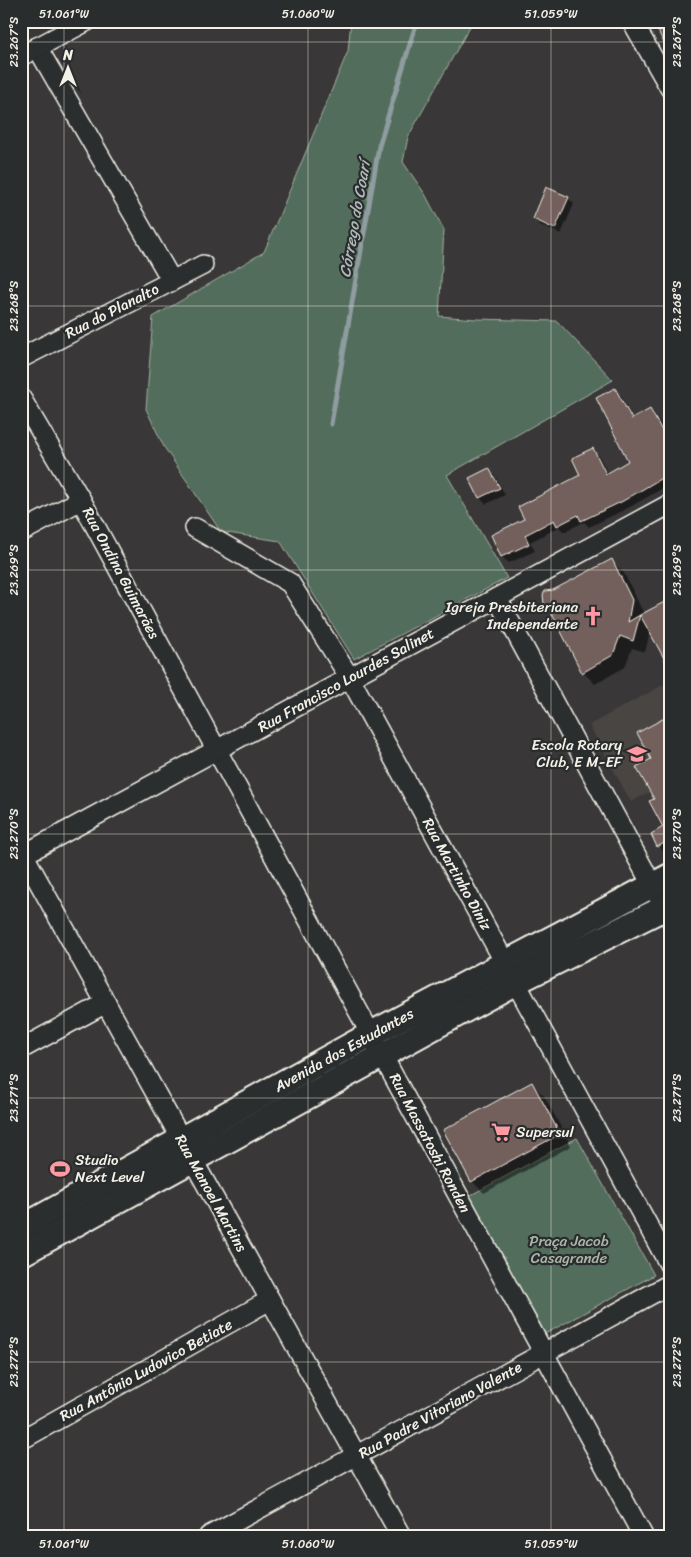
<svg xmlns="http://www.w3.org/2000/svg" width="691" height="1557" font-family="Sriracha,sans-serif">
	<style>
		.built { fill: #4a4442 }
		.green { fill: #526d5c; stroke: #a3afa2 }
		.shadow { fill: #0007 }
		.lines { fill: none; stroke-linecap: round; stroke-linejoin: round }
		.stream { stroke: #8f9ca0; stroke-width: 5 }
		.building { fill: #73615c; stroke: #f4f1e8 }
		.minor-casing { stroke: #f4f1e8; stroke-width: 22 }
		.tertiary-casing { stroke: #f4f1e8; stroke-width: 28 }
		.minor { stroke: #2a2d2e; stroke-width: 19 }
		.tertiary { stroke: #2a2d2e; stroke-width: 24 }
		.ticks { fill: none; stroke: #f4f1e8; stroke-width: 1; stroke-opacity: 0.45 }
		.labels { text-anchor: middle; stroke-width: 4.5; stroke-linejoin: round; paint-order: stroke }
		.street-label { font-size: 15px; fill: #f4f1e8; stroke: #2a2d2e }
		.poi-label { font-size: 15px; fill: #f4f1e8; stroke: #2a2d2e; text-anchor: end }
		.park-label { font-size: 15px; fill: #abb6a9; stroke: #2a2d2e }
		.water-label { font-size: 16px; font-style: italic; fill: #b0b9b8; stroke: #2a2d2e }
		.neatline { fill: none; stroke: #f4f1e8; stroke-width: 2 }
		.ticks-label { font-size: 12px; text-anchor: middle; fill: #f4f1e8 }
	</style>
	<rect width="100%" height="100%" fill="#393737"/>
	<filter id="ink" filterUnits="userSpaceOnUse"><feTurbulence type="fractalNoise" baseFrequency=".02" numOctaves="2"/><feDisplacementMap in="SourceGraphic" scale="10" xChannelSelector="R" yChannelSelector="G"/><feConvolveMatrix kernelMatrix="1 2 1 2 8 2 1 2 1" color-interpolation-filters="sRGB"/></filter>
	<g filter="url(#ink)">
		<!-- built -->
		<path class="built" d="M670 681V782L631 802 589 725Z"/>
		<!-- green -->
		<g class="green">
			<path d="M351 21H473L408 137 403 162 425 194 444 230 439 316 476 319 557 321 613 380 447 475 507 578 354 659 280 541 221 532 164 447 146 409 153 317 264 252 348 51Z"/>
			<path d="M577 1138 654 1275 545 1334 469 1196Z"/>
		</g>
		<!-- shadow -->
		<g class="shadow">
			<path d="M568 198 574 204 561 234 540 225 534 219Z"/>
			<path d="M670 248V258L665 250Z"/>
			<path d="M615 390 621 396 634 420 650 411 657 417 670 441V484L630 507 589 527 584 522 564 532 559 527 530 542 535 551 509 563 502 557 492 536 525 520 582 476 592 450 599 456 608 474 630 462Z"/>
			<path d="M489 470 495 476 505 495 486 504 480 498 471 479Z"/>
			<path d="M611 561 624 573 644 614 650 632 645 652 632 648 625 667 595 684 583 672 553 592Z"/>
			<path d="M670 717V849L664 852 659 846 665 828 653 760Z"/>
			<path d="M532 1084 544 1096 571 1146 484 1193 472 1181Z"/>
		</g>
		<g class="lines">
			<!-- stream -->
			<path class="stream" d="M331 424 379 146 417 21"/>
		</g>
		<!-- building -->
		<g class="building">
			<path d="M653 21H670V55Z"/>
			<path d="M546 187 569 197 555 229 533 219Z"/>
			<path d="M615 388 632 419 650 409 670 445V473L623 501 581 521 578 515 557 526 554 520 525 535 529 544 501 557 491 535 524 519 518 507 580 475 572 458 593 448 606 474 628 461 596 398Z"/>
			<path d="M489 468 500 488 479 498 469 478Z"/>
			<path d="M612 559 632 600 628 622 640 615 633 641 620 636 613 655 582 673 549 608 544 604 543 595 545 591 553 590Z"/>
			<path d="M670 599V669L640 615Z"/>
			<path d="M670 715V840L657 847 651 834 663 827 649 801 654 799 636 767 651 759 637 733Z"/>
			<path d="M532 1082 560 1134 471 1182 443 1130Z"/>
		</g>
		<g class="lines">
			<defs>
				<g id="minor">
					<path d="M632 21 670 88"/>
					<path d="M37 47 172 281"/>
					<path d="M21 56 87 21"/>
					<path d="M21 358 203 265"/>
					<path d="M21 398 81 500 643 1536"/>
					<path d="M195 528 290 583 350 678 670 1266"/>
					<path d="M21 532 81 500"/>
					<path d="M497 598 670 918"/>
					<path d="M21 850 401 1536"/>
					<path d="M21 856 670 504"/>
					<path d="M21 1049 106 1003"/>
					<path d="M21 1440 270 1300"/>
					<path d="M209 1536 670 1284"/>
				</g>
				<g id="tertiary">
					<path d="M21 1228 371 1034 670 876"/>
					<path d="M21 1254 516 982 670 905"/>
				</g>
			</defs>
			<!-- minor casing -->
			<use href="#minor" class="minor-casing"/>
			<!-- tertiary casing -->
			<use href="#tertiary" class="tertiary-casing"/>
			<!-- minor -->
			<use href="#minor" class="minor"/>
			<!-- tertiary -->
			<use href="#tertiary" class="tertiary"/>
		</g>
	</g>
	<!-- ticks -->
	<path class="ticks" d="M64 21V1536M308 21V1536M551 21V1536M21 42H670M21 306H670M21 570H670M21 834H670M21 1098H670M21 1362H670"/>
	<!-- icons -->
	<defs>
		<symbol id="church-bare" viewBox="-9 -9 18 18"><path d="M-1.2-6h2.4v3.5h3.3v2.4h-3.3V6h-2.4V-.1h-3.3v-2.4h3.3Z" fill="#ff9aa2" stroke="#2a2d2e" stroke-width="2.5" paint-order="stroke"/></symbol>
		<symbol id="school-bare" viewBox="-9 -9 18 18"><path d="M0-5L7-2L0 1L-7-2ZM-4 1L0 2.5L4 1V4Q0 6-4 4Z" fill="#ff9aa2" stroke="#2a2d2e" stroke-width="2.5" paint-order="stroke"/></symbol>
		<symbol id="supermarket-bare" viewBox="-9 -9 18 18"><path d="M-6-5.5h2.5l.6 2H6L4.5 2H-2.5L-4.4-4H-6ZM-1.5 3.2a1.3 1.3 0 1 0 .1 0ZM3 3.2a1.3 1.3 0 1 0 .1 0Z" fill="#ff9aa2" stroke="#2a2d2e" stroke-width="2.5" paint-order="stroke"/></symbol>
		<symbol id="stadium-bare" viewBox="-9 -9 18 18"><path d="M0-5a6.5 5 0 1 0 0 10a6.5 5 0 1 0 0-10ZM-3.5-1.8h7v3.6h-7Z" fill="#ff9aa2" stroke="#2a2d2e" stroke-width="2.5" paint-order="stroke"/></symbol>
	</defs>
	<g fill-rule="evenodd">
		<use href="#church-bare" x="579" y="602" width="28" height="28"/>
		<use href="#school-bare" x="623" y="740" width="28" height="28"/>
		<use href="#supermarket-bare" x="487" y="1118" width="28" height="28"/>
		<use href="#stadium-bare" x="46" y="1155" width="28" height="28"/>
	</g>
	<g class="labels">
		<!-- street labels -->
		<g class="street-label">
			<text transform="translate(112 311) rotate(-27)" y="5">Rua do Planalto</text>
			<text transform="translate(121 573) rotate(62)" y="5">Rua Ondina Guimarães</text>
			<text transform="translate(346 680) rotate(-29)" y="5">Rua Francisco Lourdes Salinet</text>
			<text transform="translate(457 874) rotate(61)" y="5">Rua Martinho Diniz</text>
			<text transform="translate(344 1050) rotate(-29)" y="5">Avenida dos Estudantes</text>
			<text transform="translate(430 1143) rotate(62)" y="5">Rua Massatoshi Ronden</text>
			<text transform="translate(211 1193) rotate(61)" y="5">Rua Manoel Martins</text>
			<text transform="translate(146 1370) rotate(-29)" y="5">Rua Antônio Ludovico Betiate</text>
			<text transform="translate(440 1410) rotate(-29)" y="5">Rua Padre Vitoriano Valente</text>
		</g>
		<!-- poi labels -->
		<g class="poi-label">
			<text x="578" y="612">Igreja Presbiteriana<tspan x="578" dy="17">Independente</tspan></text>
			<text x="622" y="750">Escola Rotary<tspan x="622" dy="17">Club, E M-EF</tspan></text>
			<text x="516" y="1137" text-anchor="start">Supersul</text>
			<text x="75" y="1165" text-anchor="start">Studio<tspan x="75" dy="17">Next Level</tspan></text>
		</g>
		<!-- park labels -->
		<g class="park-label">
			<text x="569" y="1246">Praça Jacob<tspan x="569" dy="17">Casagrande</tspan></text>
		</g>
		<!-- water labels -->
		<g class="water-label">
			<text transform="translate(354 219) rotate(-80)" y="6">Córrego do Coarí</text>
		</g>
	</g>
	<!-- margin -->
	<rect width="691" height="1557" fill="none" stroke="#2a2d2e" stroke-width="55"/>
	<!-- north arrow -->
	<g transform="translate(68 68)" stroke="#2a2d2e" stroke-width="4" paint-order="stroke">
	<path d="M0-4L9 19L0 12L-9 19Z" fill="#f4f1e8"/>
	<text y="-8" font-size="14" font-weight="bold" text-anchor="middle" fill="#f4f1e8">N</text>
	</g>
	<rect x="28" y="28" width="636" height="1502" class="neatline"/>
	<g class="ticks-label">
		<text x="64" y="18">51.061°W</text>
		<text x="308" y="18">51.060°W</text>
		<text x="551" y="18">51.059°W</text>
		<text transform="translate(14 42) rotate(-90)" y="4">23.267°S</text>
		<text transform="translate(677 42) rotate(-90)" y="4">23.267°S</text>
		<text transform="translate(14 306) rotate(-90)" y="4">23.268°S</text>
		<text transform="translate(677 306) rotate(-90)" y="4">23.268°S</text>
		<text transform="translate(14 570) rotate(-90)" y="4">23.269°S</text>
		<text transform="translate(677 570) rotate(-90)" y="4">23.269°S</text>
		<text transform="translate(14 834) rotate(-90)" y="4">23.270°S</text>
		<text transform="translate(677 834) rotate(-90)" y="4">23.270°S</text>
		<text transform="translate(14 1098) rotate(-90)" y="4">23.271°S</text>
		<text transform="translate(677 1098) rotate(-90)" y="4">23.271°S</text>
		<text transform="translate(14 1362) rotate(-90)" y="4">23.272°S</text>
		<text transform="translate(677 1362) rotate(-90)" y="4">23.272°S</text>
		<text x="64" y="1548">51.061°W</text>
		<text x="308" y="1548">51.060°W</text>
		<text x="551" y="1548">51.059°W</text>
	</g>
</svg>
